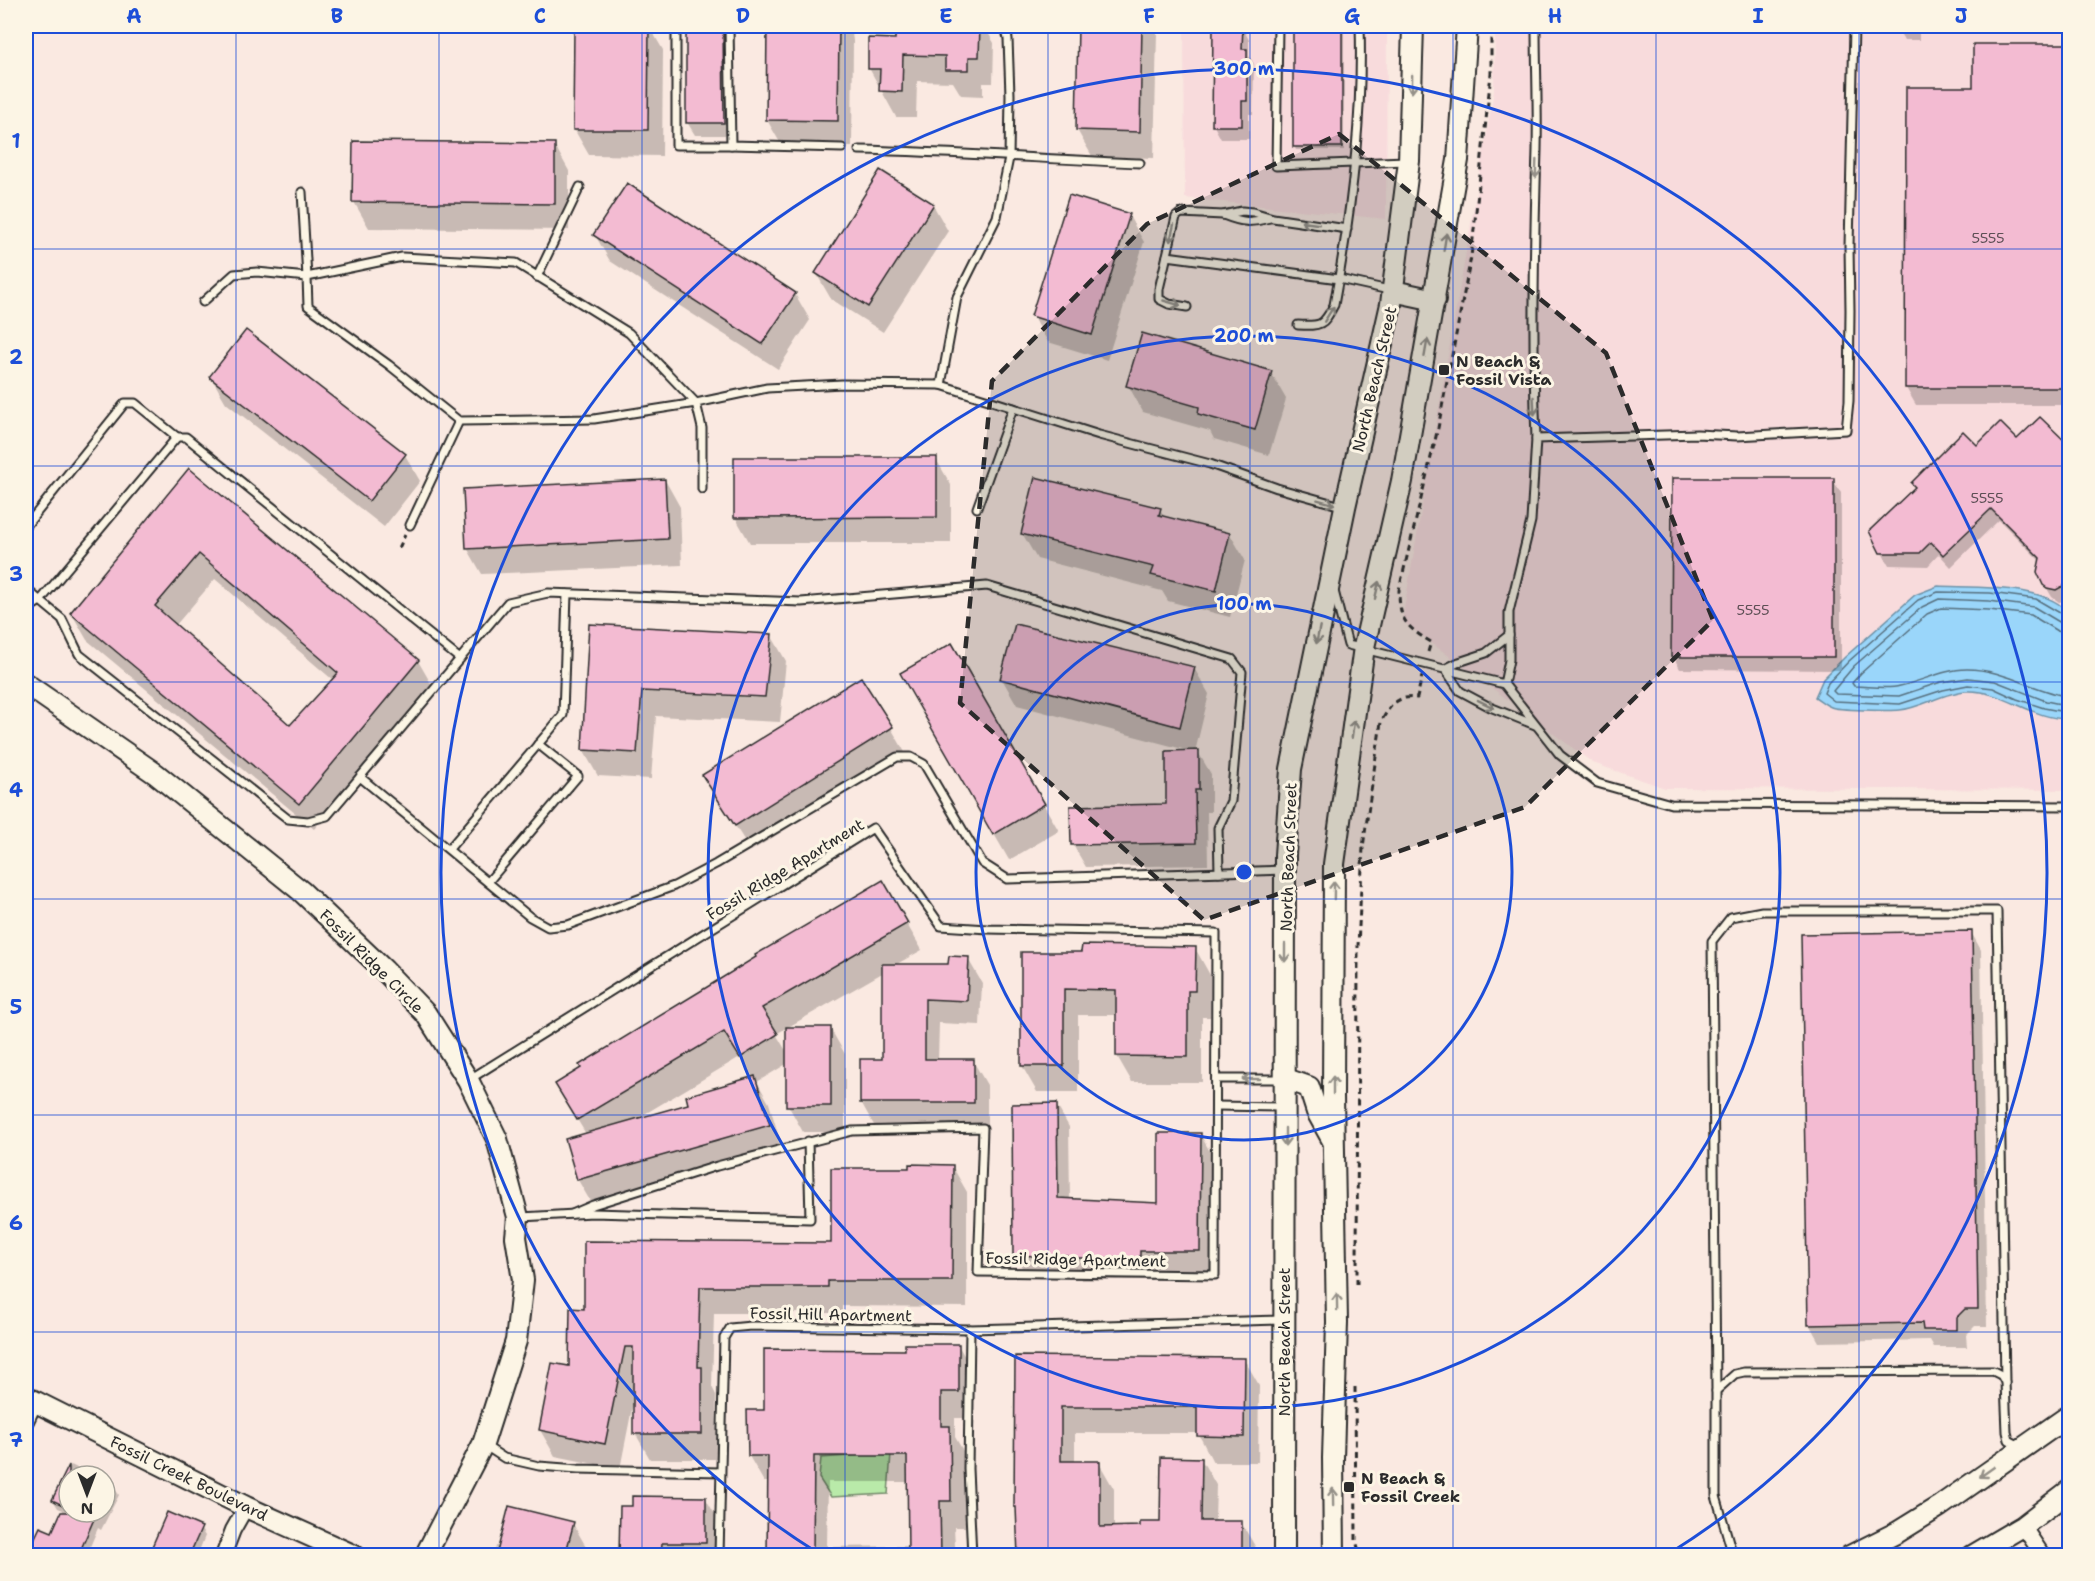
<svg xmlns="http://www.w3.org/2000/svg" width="2095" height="1581" font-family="'Shantell Sans',sans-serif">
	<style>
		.built { fill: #f8dbdc }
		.green { fill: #b9eaa9; stroke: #728a6a; stroke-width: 1.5 }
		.water { fill: #9ad6fa; stroke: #6e92a7; stroke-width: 1.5 }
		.shadow { fill: #0003; fill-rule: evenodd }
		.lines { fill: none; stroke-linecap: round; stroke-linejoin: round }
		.shore { stroke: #576f7e; stroke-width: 1.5 }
		.building { fill: #f3bbd2; stroke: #2b2b2b; stroke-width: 1.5; fill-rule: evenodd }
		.lane-casing { stroke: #2b2b2b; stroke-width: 11 }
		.street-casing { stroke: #2b2b2b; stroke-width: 18 }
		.secondary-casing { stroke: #2b2b2b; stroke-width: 24 }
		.path { stroke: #2b2b2b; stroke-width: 3; stroke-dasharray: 6 4.5; stroke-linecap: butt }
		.lane { stroke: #fcf5e5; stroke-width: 7 }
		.street { stroke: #fcf5e5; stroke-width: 14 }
		.secondary { stroke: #fcf5e5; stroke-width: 20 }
		.oneway { stroke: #949088 }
		.marked { fill: #2b2b2b; fill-opacity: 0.2; stroke: #2b2b2b; stroke-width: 4.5; stroke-dasharray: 12 8; stroke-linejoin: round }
		.grid { fill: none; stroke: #1d4ed8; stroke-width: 1.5; stroke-opacity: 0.55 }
		.ring { fill: none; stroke: #1d4ed8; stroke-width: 3 }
		.poi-dot { fill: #2b2b2b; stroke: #fcf5e5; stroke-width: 2 }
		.labels { text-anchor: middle; stroke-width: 6; stroke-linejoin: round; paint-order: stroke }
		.number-label { font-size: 14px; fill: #5d4f55 }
		.poi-label { font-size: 16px; font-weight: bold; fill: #2b2b2b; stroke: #fcf5e5; text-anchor: start }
		.street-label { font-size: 16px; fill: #2b2b2b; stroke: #fcf5e5 }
		.centre { fill: #1d4ed8; stroke: #fcf5e5; stroke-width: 3 }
		.ring-label { font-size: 18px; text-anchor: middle; font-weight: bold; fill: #1d4ed8; stroke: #fcf5e5; stroke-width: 6; stroke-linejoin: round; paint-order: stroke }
		.neatline { fill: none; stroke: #1d4ed8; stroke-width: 2 }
		.grid-label { font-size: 20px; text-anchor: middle; font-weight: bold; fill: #1d4ed8 }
	</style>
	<rect width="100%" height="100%" fill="#fae9e1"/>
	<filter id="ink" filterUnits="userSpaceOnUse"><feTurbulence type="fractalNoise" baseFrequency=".0167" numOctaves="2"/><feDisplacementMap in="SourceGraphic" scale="12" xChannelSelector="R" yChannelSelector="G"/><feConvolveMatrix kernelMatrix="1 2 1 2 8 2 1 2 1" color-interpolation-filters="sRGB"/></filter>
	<g filter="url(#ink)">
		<!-- built -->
		<g class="built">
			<path d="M1184 26H1387L1386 219 1185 198Z"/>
			<path d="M1495 26H2069V790L1665 788 1593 763 1402 621 1494 91Z"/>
		</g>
		<!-- green -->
		<path class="green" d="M891 1453 888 1494 831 1497 819 1478 821 1458Z"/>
		<!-- water -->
		<path class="water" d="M1938 586C1972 588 2049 583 2070 615L2069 719C2033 720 2003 690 1967 691 1944 692 1921 708 1900 710 1891 711 1837 710 1831 707 1825 705 1820 700 1815 697L1823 679 1845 657 1915 595Z"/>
		<!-- shadow -->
		<g class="shadow">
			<path d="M575 26H649L663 50 662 156 589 155 574 129Z"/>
			<path d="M687 26H731V135H695L687 122Z"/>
			<path d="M780 26H851L853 41 852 147 782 146 767 120Z"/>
			<path d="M897 26H984L994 43 993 83H983V96L961 95 953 82 917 81 916 117H896L869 68 896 41Z"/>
			<path d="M1080 26H1153L1157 33 1154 158 1092 156 1077 130Z"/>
			<path d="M1294 26H1344V150H1296L1294 146Z"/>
			<path d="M1896 26H1919V40H1904Z"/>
			<path d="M1242 27 1249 40V56L1254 64 1253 114H1249V139H1221L1214 126Z"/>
			<path d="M2070 46V405H1916L1906 388 1974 89Z"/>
			<path d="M554 144 569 171V230L369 228 354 202Z"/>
			<path d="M933 205 948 231 883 332 831 299 816 273Z"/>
			<path d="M1129 216 1144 242 1107 360 1048 342 1033 316Z"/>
			<path d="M595 235 795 294 810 320 778 369 610 261Z"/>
			<path d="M1271 373 1286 399 1269 455 1214 439 1210 431 1143 412 1128 385Z"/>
			<path d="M211 377 405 455 420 481 384 527 226 403Z"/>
			<path d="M2017 442 2070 449V600L2059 602 2052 597 2039 575 2041 562 1999 520 1951 567 1939 554 1928 566 1889 565 1870 532 1977 447Z"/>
			<path d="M936 459 951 485V543H750L735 517Z"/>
			<path d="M189 470 418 661 433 687 314 829 87 640 72 614ZM215 579 333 680 290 727 175 626Z"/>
			<path d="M665 480 680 507 682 565 482 574 467 548Z"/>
			<path d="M1833 480 1841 493V670L1680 669 1673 656Z"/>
			<path d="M1160 509 1165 518 1230 534 1245 560 1230 617 1168 601 1162 591 1037 559 1022 533Z"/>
			<path d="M590 625 771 635 786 661 780 722 656 716 651 779 598 776 583 750Z"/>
			<path d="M951 645 1059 831 1009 860 902 674Z"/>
			<path d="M1194 668 1209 694 1195 752H1198L1211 774V812H1207L1208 865 1086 867 1073 845 1072 807 1168 805 1190 751 1017 705 1002 679Z"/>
			<path d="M891 728 906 754 751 851 704 776Z"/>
			<path d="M882 882 922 950 895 965H950L968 959 982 983 980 1025 939 1023 938 1061H973L987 1085V1127H875L861 1102 883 1061 884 972 776 1034 788 1054 830 1028 845 1054V1132H803L788 1105V1063L757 1082 769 1103 783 1151 593 1206 578 1180 566 1140 586 1134 572 1111ZM740 1057 753 1078 690 1105 638 1118Z"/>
			<path d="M1971 932 1981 950 1987 1326H1975L1966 1335 1967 1347H1934L1930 1340 1819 1342 1809 1324Z"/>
			<path d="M1195 948 1210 975V1017H1202V1082H1132L1117 1056V1015H1078V1092H1037L1022 1066 1083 954Z"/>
			<path d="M1056 1104 1069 1127 1070 1200 1159 1204 1200 1134 1213 1157 1212 1274 1152 1273V1280H1081L1080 1277 1028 1278 1015 1255Z"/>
			<path d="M952 1166 967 1192V1307L842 1306V1313H714L712 1387 716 1395V1459H650L635 1433 633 1403 620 1469 555 1456 540 1430 571 1368 586 1310 832 1244 910 1170Z"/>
			<path d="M958 1345 973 1371V1418H955V1437L965 1454V1527H954L955 1546 960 1556H768L769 1482H764L749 1456 766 1412 907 1351ZM828 1482H909V1546L827 1547Z"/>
			<path d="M1017 1358 1244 1359 1259 1385 1258 1462H1213L1198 1433H1075V1463H1099L1114 1489V1528L1141 1527 1162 1523 1201 1459 1216 1485 1215 1522H1241L1256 1548V1556H1019L1018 1511 1016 1507Z"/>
			<path d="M71 1465 93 1476H69V1512H105V1482L114 1487 119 1495 101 1530 98 1528 86 1556H28L41 1529 53 1534 63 1510 58 1508 53 1500Z"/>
			<path d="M706 1499 721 1525 720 1556H621Z"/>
			<path d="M573 1524 588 1550 587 1554 598 1556H494L496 1546 500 1547Z"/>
			<path d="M200 1528 205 1536 197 1556H149Z"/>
		</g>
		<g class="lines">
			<!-- shore -->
			<g class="shore">
				<path d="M2070 617 2065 616 2036 599 1990 593 1938 592 1918 600 1849 661 1828 683 1824 693 1834 701 1900 704 1943 690 1968 685 1993 688 2017 699 2044 708 2070 713"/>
				<path d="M2070 625 2061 623 2034 607 1989 601 1939 599 1922 607 1854 666 1833 691 1836 694 1899 696 1941 682 1968 678 1995 681 2046 701 2070 706"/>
				<path d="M2070 634 2057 631 2031 615 1989 610 1941 608 1927 614 1861 673 1852 683 1854 686C1868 686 1887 690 1900 686 1923 681 1944 669 1967 669 2003 669 2034 691 2070 697"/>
			</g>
		</g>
		<!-- building -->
		<g class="building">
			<path d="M574 26H649L648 130H573Z"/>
			<path d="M686 26H723L724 123H686Z"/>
			<path d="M767 26H839L838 121 766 120Z"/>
			<path d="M895 26H980L979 57H969V70H945V56L903 55 902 92 879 91 880 69H868V38L895 39Z"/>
			<path d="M1078 26H1142L1140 132 1076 130Z"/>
			<path d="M1213 26H1243L1242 49H1247V101H1242V126H1212Z"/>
			<rect x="1293" y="26" width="49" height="121"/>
			<path d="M1973 44H2070V388H1905L1906 87H1973Z"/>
			<path d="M353 141 555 143V204L352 202Z"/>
			<path d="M880 170 934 204 868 307 815 273Z"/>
			<path d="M627 183 796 293 762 344 593 235Z"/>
			<path d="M1069 195 1130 214 1092 335 1031 316Z"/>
			<path d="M246 330 406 454 369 501 209 377Z"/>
			<path d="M1142 333 1272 371 1255 430 1198 414 1199 407 1126 386Z"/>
			<path d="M2040 417 2070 446V580L2067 584 2056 590 2047 588 2043 585 2037 572 2040 558 1991 509 1943 555 1931 542 1920 553H1880L1869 531 1915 487 1911 483 1963 431 1977 445 2000 422 2017 439Z"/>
			<path d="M734 457H937V517L734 518Z"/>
			<path d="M189 468 419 660 299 804 70 613ZM199 554 338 673 290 725 155 606Z"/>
			<path d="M1035 477 1161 508 1159 515 1230 533 1216 591 1151 575 1154 567 1021 534Z"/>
			<path d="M1672 478H1834V657H1671Z"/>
			<path d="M665 479 668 539 466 549 463 489Z"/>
			<path d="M589 624 772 634 765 697 642 691 637 753 582 750Z"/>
			<path d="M1015 624 1195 667 1180 727 1000 679Z"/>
			<path d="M952 643 1045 804 993 835 900 673Z"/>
			<path d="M861 677 893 727 735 826 702 775Z"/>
			<path d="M1199 750V790H1195L1196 843 1071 845 1070 806 1166 804V751Z"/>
			<path d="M883 880 908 923 762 1008 778 1034 740 1058 724 1032 577 1120 555 1084 581 1068 579 1065 699 992 756 957 755 955Z"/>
			<path d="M1972 931 1978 1309H1965L1957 1317V1330H1923L1922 1323 1808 1325 1801 934Z"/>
			<path d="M1082 945 1196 947 1195 991H1188V1057L1116 1056V990L1064 989V1066H1021V952H1081Z"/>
			<path d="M949 956 969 957 967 1001 925 999V1059H974V1103H860V1059H882V964H948Z"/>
			<rect x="786" y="1027" width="45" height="79"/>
			<path d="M755 1076 770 1125 577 1180 565 1139 688 1104 686 1096Z"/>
			<path d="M1057 1103 1058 1198 1158 1203V1133H1201L1200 1251H1140V1258H1067V1255L1013 1256 1012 1104Z"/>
			<path d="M909 1164 953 1165 952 1281H828V1287H700L698 1367H702V1434H633V1347H625L605 1444 539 1430 552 1363 569 1366 570 1308 584 1309V1241L831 1243V1168H909Z"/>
			<path d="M905 1344H959V1392H941V1426H950L951 1501H940L941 1556H908L907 1456H814L813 1556H767L768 1456H748L747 1410H764V1349L905 1350Z"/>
			<path d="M1015 1356 1245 1358 1244 1437 1197 1436V1407H1061V1461H1100V1527L1140 1526V1522H1160L1161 1457 1202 1458 1201 1521H1242V1556H1018L1016 1507H1014Z"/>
			<path d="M69 1465V1508L52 1500Z"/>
			<path d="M632 1496 706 1497V1543H662L661 1556H619L620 1506H632Z"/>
			<path d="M509 1506 574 1522 565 1556H496Z"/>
			<path d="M61 1512H97L78 1556H46L30 1548 40 1527 52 1532Z"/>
			<path d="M167 1512 202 1527 189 1556H148Z"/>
		</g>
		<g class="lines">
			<defs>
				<g id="lane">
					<path d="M676 26V145H731"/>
					<path d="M729 26 731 145 842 148"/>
					<path d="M1278 26 1276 166 1406 161"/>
					<path d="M859 150C953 152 1046 159 1140 163"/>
					<path d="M1223 215C1243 223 1250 223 1270 218"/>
					<path d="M1167 256 1339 279 1389 290"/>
					<path d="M537 277 580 187"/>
					<path d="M203 302 234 274 257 272 307 277 302 192"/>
					<path d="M1187 307 1169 304 1159 299V289L1176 217 1181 213 1223 215 1242 211 1253 212 1273 218 1347 229"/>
					<path d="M1298 325C1321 326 1323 326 1334 305 1351 214 1363 119 1360 26"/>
					<path d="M941 385 957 297 997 217 1009 158 1010 95 1008 39 1005 26"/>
					<path d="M1536 439C1532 342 1534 246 1537 150 1538 108 1536 67 1536 26"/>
					<path d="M702 489V428L696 403 629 333 516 263 402 257 307 277 308 306 389 365 459 421 594 419 696 403 767 388 842 384 941 385 1099 435 1210 464 1277 488 1345 507"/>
					<path d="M977 508 1013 408"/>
					<path d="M410 525 459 421"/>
					<path d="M26 526 125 403H135L177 437"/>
					<path d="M26 589 62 619 79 654 288 819 308 821 327 816 508 602 548 593 801 602 987 586 1232 659 1242 672 1231 801 1218 828 1219 872"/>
					<path d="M1334 591 1348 645 1504 684 1560 755 1597 783 1671 804 2070 806"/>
					<path d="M26 610 40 601 177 437H186L460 659"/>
					<path d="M1509 635 1486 653 1459 662 1445 669 1460 691 1490 707 1535 725"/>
					<path d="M1504 684 1509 660V612L1531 521 1536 439 1697 434 1737 436 1846 430 1849 401 1850 310 1849 246 1854 26"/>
					<path d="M360 777 530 917 548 927 568 925 674 886 716 864 897 757H911L924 764 982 863 1007 879 1283 870"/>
					<path d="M449 849 563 715 567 594"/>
					<path d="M488 882 578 776 538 744"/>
					<path d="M470 1079 873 828 941 926 988 929 1216 933 1215 1275 978 1272 983 1128 852 1131 717 1166 593 1205 572 1214"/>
					<path d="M1216 1079H1283"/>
					<path d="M1216 1106 1282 1107"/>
					<path d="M521 1217 593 1213 810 1219 808 1141"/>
					<path d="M970 1329 968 1469 972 1556"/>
					<path d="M1716 1391 1712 941 1731 917 1762 911H1997L2005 1382"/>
					<path d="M484 1445 504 1458 539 1466 578 1469 720 1472"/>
					<path d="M719 1556 724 1338 730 1328 751 1326 970 1329 1282 1320"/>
					<path d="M1733 1556 1716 1496V1391L1735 1374 1744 1372 1993 1371 2001 1375 2005 1382 2007 1432 2009 1440 2020 1446"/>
				</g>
				<g id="street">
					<path d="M26 1421 35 1402"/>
					<path d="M2023 1526 2043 1556"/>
					<path d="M223 1556 233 1530 246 1507"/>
				</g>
				<g id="secondary">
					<path d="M1393 291 1435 300"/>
					<path d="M26 684 156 774 301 891 384 970 426 1014 468 1080 497 1139 518 1217 516 1237 523 1280 516 1341 483 1444 425 1556"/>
					<path d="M1286 1079 1309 1087 1317 1112 1333 1141"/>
					<path d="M26 1397 246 1507 355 1556"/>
					<path d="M1284 1556 1285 855 1291 769 1345 507 1391 304 1409 161 1413 26"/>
					<path d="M1334 1556 1333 1458 1337 1322 1333 1096 1334 864 1364 647 1402 481 1458 160 1467 26"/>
					<path d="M1850 1556 1898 1532 1940 1506 2070 1415"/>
					<path d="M1972 1556 2023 1526 2070 1490"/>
				</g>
			</defs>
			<!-- lane casing -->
			<use href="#lane" class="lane-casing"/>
			<!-- street casing -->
			<use href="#street" class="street-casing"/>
			<!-- secondary casing -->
			<use href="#secondary" class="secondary-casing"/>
			<!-- path -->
			<g class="path">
				<path d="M399 548 405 535"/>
				<path d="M1428 652 1431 642C1406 627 1399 620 1399 590L1438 428 1471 257 1491 74V26"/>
				<path d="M1357 1284 1358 946 1363 847 1381 722C1390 705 1397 695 1417 698L1422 676"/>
				<path d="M1355 1387 1356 1540 1360 1556"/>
			</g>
			<!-- lane -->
			<use href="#lane" class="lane"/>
			<!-- street -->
			<use href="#street" class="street"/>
			<!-- secondary -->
			<use href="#secondary" class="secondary"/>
		</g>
		<!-- one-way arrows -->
		<defs><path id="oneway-shaft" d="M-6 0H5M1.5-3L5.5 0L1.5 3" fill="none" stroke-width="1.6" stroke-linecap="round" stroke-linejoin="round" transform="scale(1.5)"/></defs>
		<g class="oneway">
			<use href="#oneway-shaft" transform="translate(1412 84) rotate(91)"/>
			<use href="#oneway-shaft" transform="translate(1536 169) rotate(92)"/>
			<use href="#oneway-shaft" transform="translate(1310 223) rotate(-172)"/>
			<use href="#oneway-shaft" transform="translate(1172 233) rotate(103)"/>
			<use href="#oneway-shaft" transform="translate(1445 242) rotate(-81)"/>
			<use href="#oneway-shaft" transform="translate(1172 303) rotate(16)"/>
			<use href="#oneway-shaft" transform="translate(1329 314) rotate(-58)"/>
			<use href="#oneway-shaft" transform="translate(1426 348) rotate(-80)"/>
			<use href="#oneway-shaft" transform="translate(1534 406) rotate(87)"/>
			<use href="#oneway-shaft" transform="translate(1326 502) rotate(15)"/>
			<use href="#oneway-shaft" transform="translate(1377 590) rotate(-77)"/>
			<use href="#oneway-shaft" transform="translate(1318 635) rotate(101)"/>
			<use href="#oneway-shaft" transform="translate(1486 704) rotate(26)"/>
			<use href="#oneway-shaft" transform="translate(1353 729) rotate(-82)"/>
			<use href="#oneway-shaft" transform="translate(1334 890) rotate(-89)"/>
			<use href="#oneway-shaft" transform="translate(1285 953) rotate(90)"/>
			<use href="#oneway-shaft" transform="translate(1251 1079) rotate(180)"/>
			<use href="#oneway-shaft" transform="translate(1333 1085) rotate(-90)"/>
			<use href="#oneway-shaft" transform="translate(1285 1137) rotate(90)"/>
			<use href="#oneway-shaft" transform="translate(1337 1302) rotate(-91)"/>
			<use href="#oneway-shaft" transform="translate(1987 1472) rotate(145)"/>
			<use href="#oneway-shaft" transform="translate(1333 1497) rotate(-91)"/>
		</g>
	</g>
	<!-- marked area -->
	<path class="marked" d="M1339 134 1606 353 1713 620 1525 807 1204 920 960 703 992 381 1147 224Z"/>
	<!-- grid -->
	<path class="grid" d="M236 26V1556M439 26V1556M642 26V1556M845 26V1556M1048 26V1556M1250 26V1556M1453 26V1556M1656 26V1556M1859 26V1556M26 249H2070M26 466H2070M26 682H2070M26 899H2070M26 1115H2070M26 1332H2070"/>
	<!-- distance rings -->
	<g class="ring">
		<circle cx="1244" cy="872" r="268"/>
		<circle cx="1244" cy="872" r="536"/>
		<path d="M818 1553A803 803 0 1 1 1670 1553"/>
	</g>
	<!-- markers -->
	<g class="poi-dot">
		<rect x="1438" y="364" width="12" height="12" rx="3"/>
		<rect x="1343" y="1481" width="12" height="12" rx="3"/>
	</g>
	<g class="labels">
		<!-- number labels -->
		<g class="number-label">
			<text x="1988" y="243">5555</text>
			<text x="1987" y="503">5555</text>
			<text x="1753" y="615">5555</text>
		</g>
		<!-- poi labels -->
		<g class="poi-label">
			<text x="1456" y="367">N Beach &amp;<tspan x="1456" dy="18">Fossil Vista</tspan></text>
			<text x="1361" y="1484">N Beach &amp;<tspan x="1361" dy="18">Fossil Creek</tspan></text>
		</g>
		<!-- street labels -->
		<g class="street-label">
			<text transform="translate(1374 379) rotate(-77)" y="6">North Beach Street</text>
			<text transform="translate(1288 857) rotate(-88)" y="6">North Beach Street</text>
			<text transform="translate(785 869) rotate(-31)" y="6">Fossil Ridge Apartment</text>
			<text transform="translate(372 961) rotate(45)" y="6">Fossil Ridge Circle</text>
			<text transform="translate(1076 1259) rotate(1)" y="6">Fossil Ridge Apartment</text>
			<text transform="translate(831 1314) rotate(1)" y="6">Fossil Hill Apartment</text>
			<text transform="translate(1284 1342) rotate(-90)" y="6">North Beach Street</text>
			<text transform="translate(189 1478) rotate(26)" y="6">Fossil Creek Boulevard</text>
		</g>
	</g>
	<circle cx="1244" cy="872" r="9" class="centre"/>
	<g class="ring-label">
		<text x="1244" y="75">300 m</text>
		<text x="1244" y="342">200 m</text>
		<text x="1244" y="610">100 m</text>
	</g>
	<!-- margin -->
	<rect width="2095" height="1581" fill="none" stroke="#fcf5e5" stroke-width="66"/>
	<!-- north arrow -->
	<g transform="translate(87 1494) rotate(180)"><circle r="28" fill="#fcf5e5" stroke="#a8a49b" stroke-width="1.5"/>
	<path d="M0-4.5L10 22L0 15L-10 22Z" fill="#2b2b2b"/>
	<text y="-9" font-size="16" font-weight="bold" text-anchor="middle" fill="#2b2b2b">N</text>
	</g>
	<rect x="33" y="33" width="2029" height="1515" class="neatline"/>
	<g class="grid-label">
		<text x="134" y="23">A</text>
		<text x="337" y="23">B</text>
		<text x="540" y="23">C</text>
		<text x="743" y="23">D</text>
		<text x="946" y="23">E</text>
		<text x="1149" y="23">F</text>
		<text x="1352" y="23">G</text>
		<text x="1555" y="23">H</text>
		<text x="1758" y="23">I</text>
		<text x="1961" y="23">J</text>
		<text x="16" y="148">1</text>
		<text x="16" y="364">2</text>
		<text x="16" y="581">3</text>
		<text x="16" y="797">4</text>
		<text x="16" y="1014">5</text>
		<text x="16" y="1230">6</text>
		<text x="16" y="1447">7</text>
	</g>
</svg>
